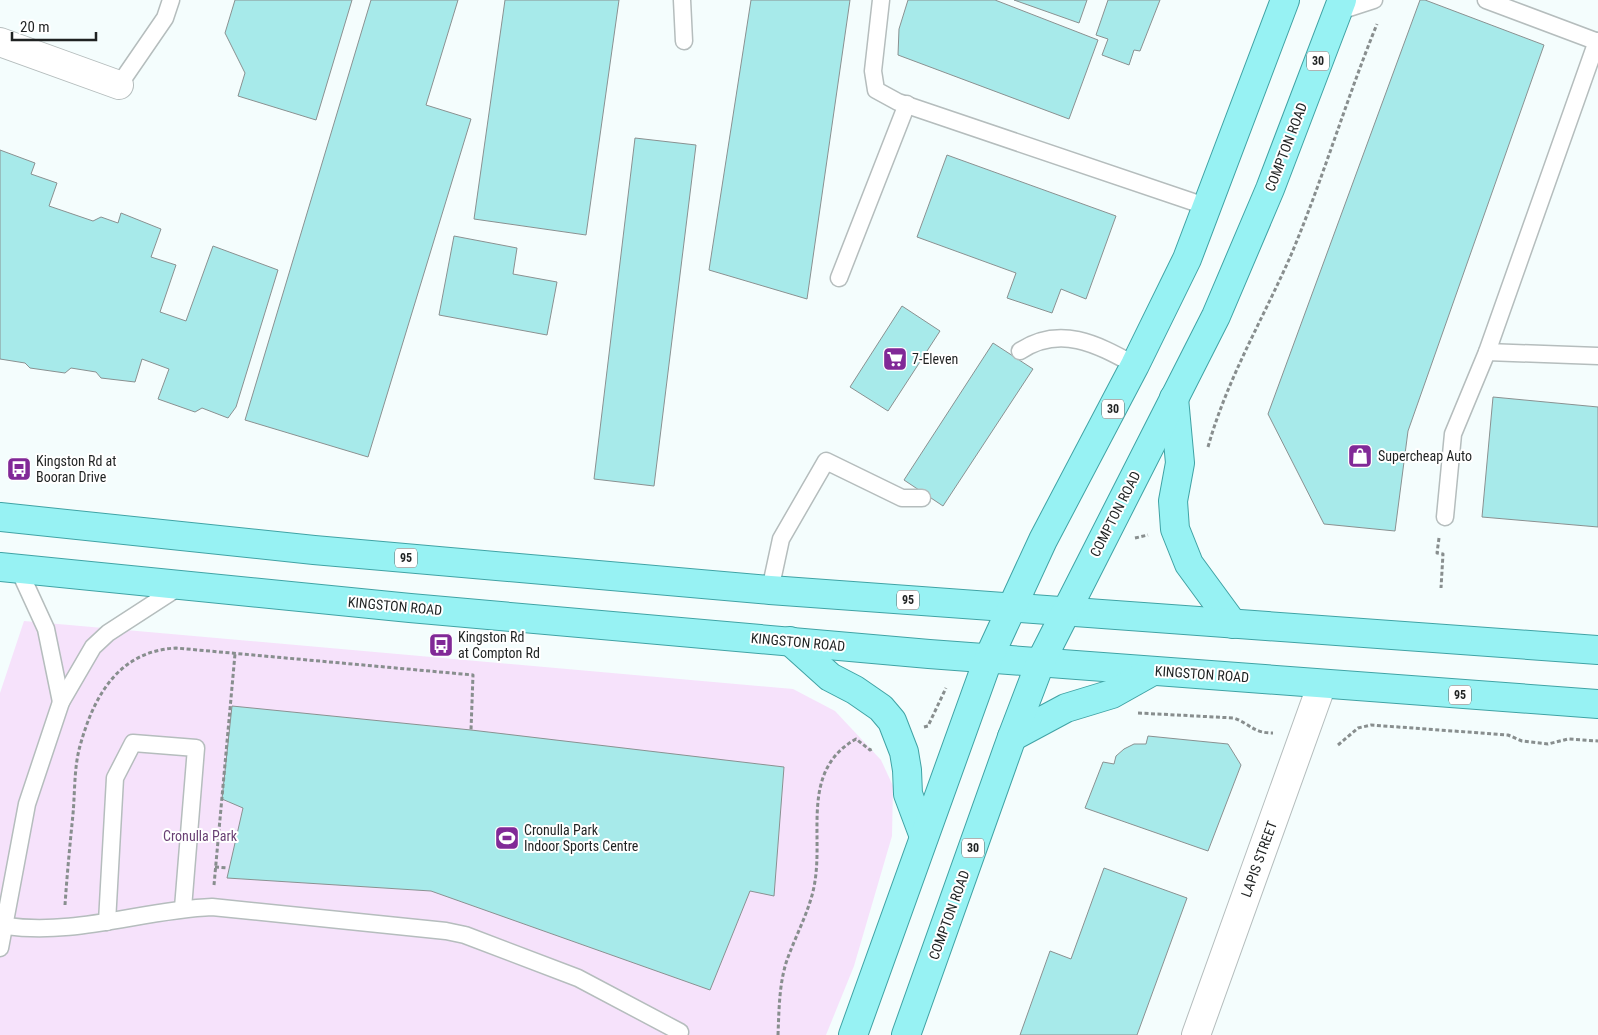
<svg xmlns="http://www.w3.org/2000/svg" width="1598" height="1035" font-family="'Roboto Condensed',sans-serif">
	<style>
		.green { fill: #f6e2fb }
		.building { fill: #a7eaea; stroke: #8a9191 }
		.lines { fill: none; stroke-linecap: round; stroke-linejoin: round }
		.service-casing { stroke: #b5bdbd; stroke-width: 19 }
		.minor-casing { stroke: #b5bdbd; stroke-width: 30 }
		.primary-casing { stroke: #40a3a5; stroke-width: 30 }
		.path { stroke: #888e8e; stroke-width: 3; stroke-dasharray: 4 2.5; stroke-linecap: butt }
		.service { stroke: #fff; stroke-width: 16 }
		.minor { stroke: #fff; stroke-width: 28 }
		.primary { stroke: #97f2f3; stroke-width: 28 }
		.labels { text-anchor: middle; stroke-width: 4; stroke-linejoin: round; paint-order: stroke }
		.shield { fill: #fff; stroke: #626464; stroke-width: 1 }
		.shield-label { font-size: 12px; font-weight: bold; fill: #1f2222 }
		.street-label { font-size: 14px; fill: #1f2222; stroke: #fff }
		.poi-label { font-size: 14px; fill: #1f2222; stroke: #fff; text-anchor: start }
		.park-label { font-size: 14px; fill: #683f73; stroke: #fff }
	</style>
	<rect width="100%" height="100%" fill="#f4fdfd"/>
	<!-- green -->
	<path class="green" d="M24 621 793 689 835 711 881 760 893 786 892 836 854 966 826 1035H0V693Z"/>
	<!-- building -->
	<g class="building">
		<path d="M235 0H352L316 120 238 96 245 73 225 33Z"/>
		<path d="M371 0H458L426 105 471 119 368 457 245 420Z"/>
		<path d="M505 0H619L586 235 474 219Z"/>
		<path d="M751 0H850L807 299 709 270Z"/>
		<path d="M908 0H995L1098 40 1069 119 898 55 899 29Z"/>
		<path d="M1014 0H1087L1079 23Z"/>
		<path d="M1108 0H1160L1140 51 1134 50 1129 65 1102 55 1108 39 1096 35Z"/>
		<path d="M1420 0H1425L1544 45 1408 431 1395 531 1324 524 1268 414Z"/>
		<path d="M635 138 696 145 654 486 594 479Z"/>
		<path d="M0 150 35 163 31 174 57 183 49 206 93 221 101 217 118 223 121 213 161 229 151 257 176 265 160 312 186 321 213 246 278 270 236 407 228 418 202 408 195 412 158 399 169 369 142 359 135 382 101 378 96 372 71 368 65 373 30 368 25 363 0 359Z"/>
		<path d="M947 155 1116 216 1086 299 1061 289 1052 313 1007 298 1016 273 917 237Z"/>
		<path d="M454 236 517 248 513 274 557 282 547 335 439 315Z"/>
		<path d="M902 306 940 331 888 411 850 387Z"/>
		<path d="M993 343 1033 369 943 506 904 480Z"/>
		<path d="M1493 397 1598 407V527L1482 517Z"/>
		<path d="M232 706 471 730 784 767 774 896 750 891 710 990 431 891 227 878 243 808 222 799Z"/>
		<path d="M1148 736 1228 744 1241 765 1208 851 1085 808 1103 762 1114 764 1116 756 1124 749 1134 744H1146Z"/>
		<path d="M1104 868 1187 898 1137 1035H1020L1050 951 1071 959Z"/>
	</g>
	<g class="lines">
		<defs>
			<g id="service">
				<path d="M682 0 684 41"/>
				<path d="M881 0 873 71 876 90 898 102 1208 207"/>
				<path d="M1486 0 1598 42"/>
				<path d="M1337 12 1374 0"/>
				<path d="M119 85 165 18 171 0"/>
				<path d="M839 278 907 104"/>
				<path d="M1020 351C1061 324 1098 345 1135 365"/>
				<path d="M1487 352 1598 356"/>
				<path d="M1445 517 1453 434 1487 352 1597 41"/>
				<path d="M18 568 46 629 61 702"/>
				<path d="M770 590 781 539 826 461 902 498H922"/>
				<path d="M107 922 115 778 133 743 196 748 183 908"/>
				<path d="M6 926C76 936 142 910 212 907L446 931 465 935 578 978 680 1032"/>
				<path d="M0 948 27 804 61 702 93 647 108 633 182 585"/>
			</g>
			<g id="minor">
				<path d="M0 42 119 85"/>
				<path d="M1196 1035 1322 684"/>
			</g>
			<g id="primary">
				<path d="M1174 398 1180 463 1173 501 1175 529 1189 564 1233 624"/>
				<path d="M0 517 314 550 770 590 1598 650"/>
				<path d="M0 567 410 608 929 654 1598 704"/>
				<path d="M790 641 830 677 855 690 881 708 892 721 904 752 907 770 908 794 923 834"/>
				<path d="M1012 737 1066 708 1112 694 1153 671"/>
				<path d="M853 1035 989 657 1043 540 1135 365 1187 259 1285 0"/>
				<path d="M906 1035 1012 737 1041 661 1216 316 1270 189 1342 0"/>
			</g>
		</defs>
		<!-- service casing -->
		<use href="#service" class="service-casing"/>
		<!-- minor casing -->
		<use href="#minor" class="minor-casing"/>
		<!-- primary casing -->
		<use href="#primary" class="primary-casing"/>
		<!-- path -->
		<g class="path">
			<path d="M1208 447C1227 379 1263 319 1291 255 1323 179 1346 100 1377 24"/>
			<path d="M1135 538 1148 535"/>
			<path d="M1439 538 1437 553 1443 554 1441 588"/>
			<path d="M1138 713 1234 718C1252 725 1253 733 1273 733"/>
			<path d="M924 727 928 726 946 688"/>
			<path d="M1338 745 1358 728 1371 725 1508 735 1522 741 1548 744 1568 739 1598 741"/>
			<path d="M215 867 228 868"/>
			<path d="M214 885 235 654"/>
			<path d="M65 905C67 875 70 844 73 814 75 792 74 767 80 746 94 695 119 651 176 648L473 675 471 730"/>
			<path d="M778 1035C779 1011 779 986 786 963 795 936 811 909 815 881 823 831 801 770 856 739L870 750 872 749"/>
		</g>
		<!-- service -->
		<use href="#service" class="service"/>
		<!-- minor -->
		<use href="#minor" class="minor"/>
		<!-- primary -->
		<use href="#primary" class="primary"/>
	</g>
	<!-- icons -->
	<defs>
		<symbol id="supermarket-square" viewBox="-11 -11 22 22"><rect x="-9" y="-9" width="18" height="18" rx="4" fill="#812997" stroke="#fff"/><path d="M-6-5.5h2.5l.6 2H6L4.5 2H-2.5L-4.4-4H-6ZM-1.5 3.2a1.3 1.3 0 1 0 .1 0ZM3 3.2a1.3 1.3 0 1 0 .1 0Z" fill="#fff"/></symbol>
		<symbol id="shop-square" viewBox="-11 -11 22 22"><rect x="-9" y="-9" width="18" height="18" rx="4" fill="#812997" stroke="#fff"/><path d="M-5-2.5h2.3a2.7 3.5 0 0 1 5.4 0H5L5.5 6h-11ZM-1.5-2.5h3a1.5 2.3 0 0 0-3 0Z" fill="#fff"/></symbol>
		<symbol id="bus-square" viewBox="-11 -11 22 22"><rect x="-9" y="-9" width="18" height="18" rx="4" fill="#812997" stroke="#fff"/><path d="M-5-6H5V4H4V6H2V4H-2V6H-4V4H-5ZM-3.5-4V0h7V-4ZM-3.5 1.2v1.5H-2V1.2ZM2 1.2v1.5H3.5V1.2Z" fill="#fff"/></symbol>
		<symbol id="stadium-square" viewBox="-11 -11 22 22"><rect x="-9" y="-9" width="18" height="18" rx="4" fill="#812997" stroke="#fff"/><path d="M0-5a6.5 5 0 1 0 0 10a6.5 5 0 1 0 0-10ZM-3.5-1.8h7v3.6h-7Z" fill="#fff"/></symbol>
	</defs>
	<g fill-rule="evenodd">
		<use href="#supermarket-square" x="881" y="345" width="28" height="28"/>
		<use href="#shop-square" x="1346" y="442" width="28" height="28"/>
		<use href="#bus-square" x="5" y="455" width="28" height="28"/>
		<use href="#bus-square" x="427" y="631" width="28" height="28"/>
		<use href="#stadium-square" x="493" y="824" width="28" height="28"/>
	</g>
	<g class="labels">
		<!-- shield labels -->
		<g class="shield">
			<rect x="1307" y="51.5" width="22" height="19" rx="4"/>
			<rect x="1102" y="399.5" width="22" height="19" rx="4"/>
			<rect x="395" y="548.5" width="22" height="19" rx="4"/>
			<rect x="897" y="590.5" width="22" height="19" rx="4"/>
			<rect x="1449" y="685.5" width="22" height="19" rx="4"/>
			<rect x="962" y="838.5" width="22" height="19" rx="4"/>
		</g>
		<g class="shield-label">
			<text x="1318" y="65">30</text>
			<text x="1113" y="413">30</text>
			<text x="406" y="562">95</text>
			<text x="908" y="604">95</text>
			<text x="1460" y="699">95</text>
			<text x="973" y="852">30</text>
		</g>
		<!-- street labels -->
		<g class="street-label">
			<text transform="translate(1286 147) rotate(-69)" y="5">COMPTON ROAD</text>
			<text transform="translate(1115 514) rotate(-63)" y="5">COMPTON ROAD</text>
			<text transform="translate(395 606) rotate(5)" y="5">KINGSTON ROAD</text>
			<text transform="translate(798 642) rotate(5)" y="5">KINGSTON ROAD</text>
			<text transform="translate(1202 674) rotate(4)" y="5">KINGSTON ROAD</text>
			<text transform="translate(1259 859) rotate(-70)" y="5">LAPIS STREET</text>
			<text transform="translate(949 915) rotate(-70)" y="5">COMPTON ROAD</text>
		</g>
		<!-- poi labels -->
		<g class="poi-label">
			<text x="912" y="364">7-Eleven</text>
			<text x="1378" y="461">Supercheap Auto</text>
			<text x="36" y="466">Kingston Rd at<tspan x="36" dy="16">Booran Drive</tspan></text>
			<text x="458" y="642">Kingston Rd<tspan x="458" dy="16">at Compton Rd</tspan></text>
			<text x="524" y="835">Cronulla Park<tspan x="524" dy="16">Indoor Sports Centre</tspan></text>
		</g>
		<!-- park labels -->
		<g class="park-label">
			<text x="200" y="841">Cronulla Park</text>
		</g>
	</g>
	<!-- scale -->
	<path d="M12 32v8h84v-8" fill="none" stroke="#1f2222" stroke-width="2.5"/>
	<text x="20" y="32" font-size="15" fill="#1f2222" stroke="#ffffff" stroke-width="4" paint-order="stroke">20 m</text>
</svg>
